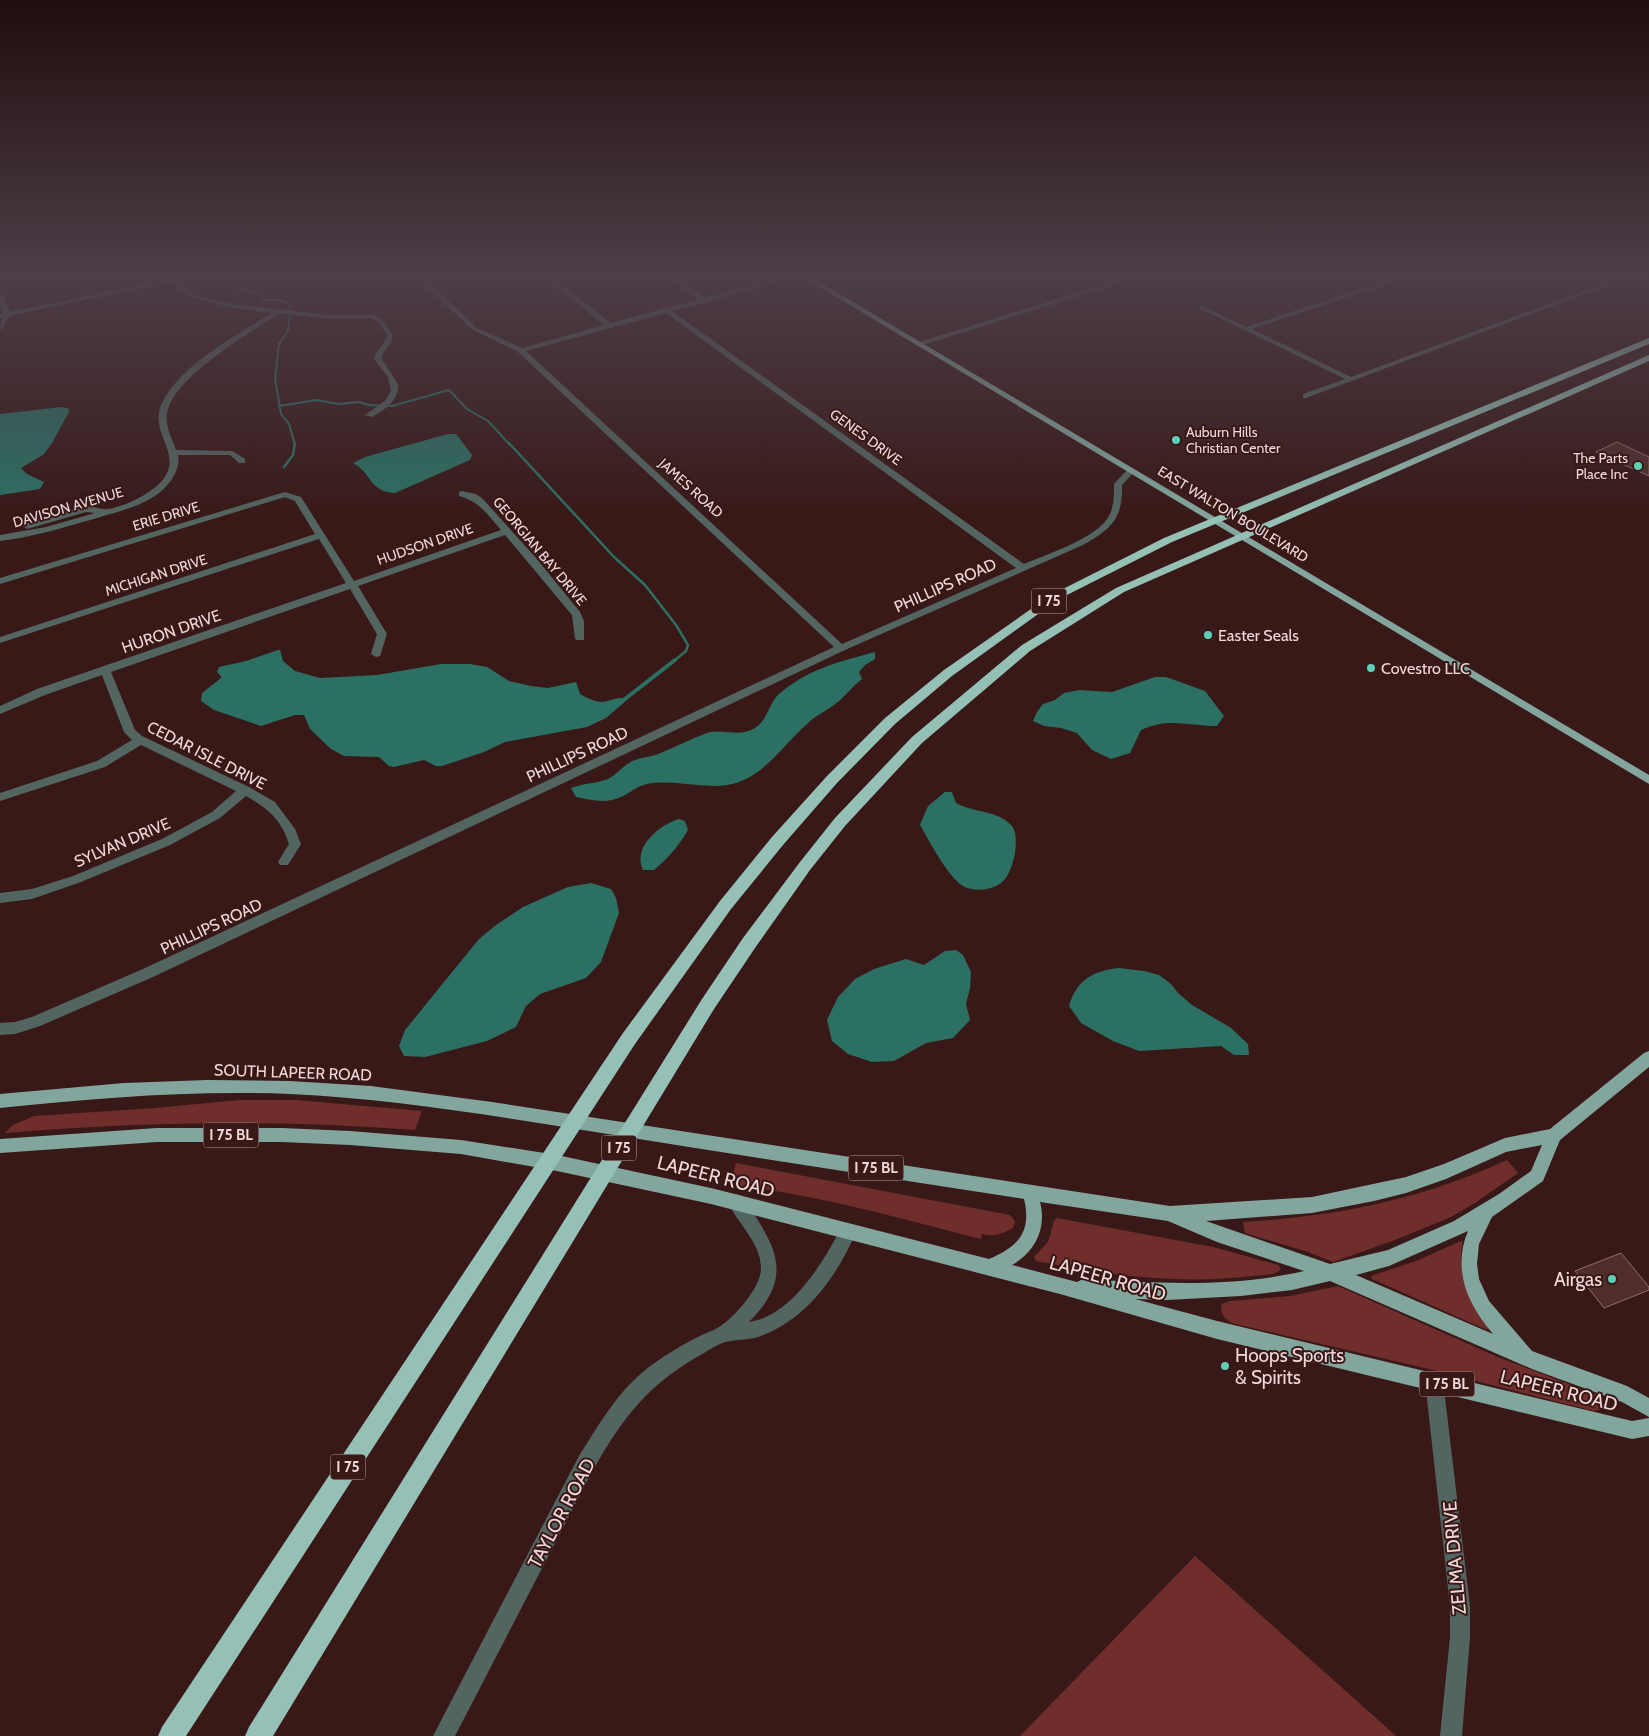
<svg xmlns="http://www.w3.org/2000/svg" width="1649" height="1736" font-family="Cabin,sans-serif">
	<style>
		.green { fill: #6f2e2c }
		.water { fill: #2b7062 }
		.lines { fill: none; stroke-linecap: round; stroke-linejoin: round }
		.stream-far2 { stroke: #2b7062; stroke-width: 2 }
		.stream-far1 { stroke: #2b7062; stroke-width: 2.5 }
		.stream { stroke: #2b7062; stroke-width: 4 }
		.building { fill: #4f2d2b; stroke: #926c69 }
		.minor { fill: #536560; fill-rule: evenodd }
		.major { fill: #82a69d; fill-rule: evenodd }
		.highway { fill: #94c0b5; fill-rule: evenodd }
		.poi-dot { fill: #5eceb7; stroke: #381918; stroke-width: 2 }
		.labels { text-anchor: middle; stroke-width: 4; stroke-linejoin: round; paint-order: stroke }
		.far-poi-label { font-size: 14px; fill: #efd8d6; stroke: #381918; text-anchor: start }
		.far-street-label { font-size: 14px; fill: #efd8d6; stroke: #381918 }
		.shield { fill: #381918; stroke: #b89f9d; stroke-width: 1 }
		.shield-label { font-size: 15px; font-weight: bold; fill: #efd8d6 }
		.street-label { font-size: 16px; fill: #efd8d6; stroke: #381918 }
		.poi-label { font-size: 16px; fill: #efd8d6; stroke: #381918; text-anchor: start }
		.near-street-label { font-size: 19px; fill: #efd8d6; stroke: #381918 }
		.near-poi-label { font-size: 19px; fill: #efd8d6; stroke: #381918; text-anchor: end }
	</style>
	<rect width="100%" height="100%" fill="#381918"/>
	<!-- green -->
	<g class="green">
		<path d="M240 1100H296L422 1111 415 1130C278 1119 142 1122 5 1133L13 1125 34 1116 155 1108Z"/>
		<path d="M1507 1160 1518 1173 1475 1203 1451 1217 1395 1240 1333 1262 1308 1252 1245 1233 1243 1222C1338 1216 1420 1200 1507 1160Z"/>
		<path d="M736 1163 1010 1215 1015 1221 1013 1228C1002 1234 994 1237 982 1234L981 1239C898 1218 816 1194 730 1185Z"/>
		<path d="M1057 1218 1213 1247 1278 1265 1281 1269C1276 1276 1261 1275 1252 1276 1180 1285 1107 1275 1036 1261L1034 1257 1048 1242 1054 1221Z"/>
		<path d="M1461 1241 1463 1242C1455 1275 1470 1302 1488 1328L1487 1330 1372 1279 1371 1276 1416 1261Z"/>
		<path d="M1338 1286 1500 1358 1595 1394 1603 1407 1599 1410 1594 1411 1433 1370 1231 1323 1224 1317 1221 1310 1222 1304 1230 1301 1290 1296Z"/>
		<path d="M1195 1556 1396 1736H1020Z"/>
	</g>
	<!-- water -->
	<g class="water">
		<path d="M62 407 69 409V412L52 443 44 454 21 468 27 474 44 482 40 489 0 495V414Z"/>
		<path d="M448 434H456L472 455 470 460 395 493C368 491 373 474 353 463L365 457Z"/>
		<path d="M278 650H280L283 661 295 671 320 678 377 675 441 664H470L487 667 509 681 531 686 548 688 576 682 580 694C587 698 595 702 603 702 611 701 620 695 627 700L606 718 587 727 505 742 484 752 442 766H436L424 760 394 767 389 766 379 757 344 756 331 749 310 729 304 715H295L261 726 214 710 201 701 202 693 221 678V676L217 672 219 667 246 661Z"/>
		<path d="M875 652V659L865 665 859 672 862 679C853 686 846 695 838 702 828 710 816 715 807 724 781 747 763 779 727 785 701 789 674 779 647 784 637 786 630 793 621 797 606 804 591 800 576 797L571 788C583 783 596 784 608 779 616 775 621 768 629 763 638 757 648 758 658 754 674 748 690 739 707 733 723 728 738 738 755 728 768 720 768 704 779 694 808 669 838 662 875 652Z"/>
		<path d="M1155 677H1166L1205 691 1224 716 1217 726C1188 726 1168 717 1141 730L1130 753 1111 759 1092 750 1077 733 1061 728 1044 726 1033 721 1037 712 1043 704 1055 700 1064 693 1079 690 1112 692Z"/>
		<path d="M945 792H952L956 803C974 813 998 810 1012 826 1021 838 1013 875 1001 883 991 890 976 892 965 887 949 880 929 840 920 825L928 806Z"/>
		<path d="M679 819 685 821 688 830C679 846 668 858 654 870H643C632 847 659 825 679 819Z"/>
		<path d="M591 883 611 889 616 898 619 913 601 962 586 978 540 994 526 1006 516 1027 487 1041 425 1057 404 1056 399 1046 405 1030 479 939 496 925 523 907 568 887Z"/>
		<path d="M956 950 963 955 971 972 970 988 966 1004 970 1020 953 1038 926 1043 894 1061 872 1062 848 1054 832 1041 827 1020 838 997 855 979 874 969 906 959 924 965 945 951Z"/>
		<path d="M1118 968 1144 971 1159 975 1171 984 1178 993 1192 1005 1231 1028 1248 1044 1249 1055H1234L1221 1046 1139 1051 1113 1041 1081 1023 1069 1006C1076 981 1092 971 1118 968Z"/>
	</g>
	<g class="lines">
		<!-- stream-far2 -->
		<g class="stream-far2">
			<path d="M241 274 238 288 261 293 264 297 262 300H278L289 303 290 310"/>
			<path d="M290 315 288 331 279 344 275 379 281 414 289 424 295 445"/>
			<path d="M279 406 317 400 338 404 359 402 369 405 392 406 449 390 467 409 488 421 510 445"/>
		</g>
		<!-- stream-far1 -->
		<g class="stream-far1">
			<path d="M509 443 614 557 645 585 676 625 688 645 686 651 674 661"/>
			<path d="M284 467 293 455 295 443"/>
		</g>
		<!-- stream -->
		<path class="stream" d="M625 699 675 660"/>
	</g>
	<!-- building -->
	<g class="building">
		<path d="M1617 442 1649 457V476L1596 452Z"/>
		<path d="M1621 1253 1649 1287V1290L1604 1308 1575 1271Z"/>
	</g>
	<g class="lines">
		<!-- minor -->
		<g class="minor">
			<path d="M190 274H203L176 281 194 295 233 304 329 315H374L383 321 393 335C392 347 383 348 382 359L398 384C399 401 385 409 372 417L365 415 385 401 391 391 388 377 374 359C376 349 385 345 387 335L379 323 371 318 329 319 280 313C250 333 173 377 167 413 165 426 172 438 176 450L232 451 245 459V463H239L230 455H178C181 471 168 487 155 496 138 507 117 512 97 518 65 527 34 537 0 541V535L46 527 95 513 86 512 27 529 23 526 24 524C40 519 70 508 86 506 93 506 101 510 108 509 122 507 141 498 153 489 193 458 146 436 162 403 181 364 237 335 272 313L233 308 190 297 170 282 9 316 3 328 0 330 2 318H0V314L3 313 0 304V293L3 295 10 312Z"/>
			<path d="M413 274H420L477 328 522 348 604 325 541 274H548L611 323 699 299 663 274H671L705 298 791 274H802L708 302 672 311 1024 564C1047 554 1099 538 1110 514 1114 505 1114 494 1114 484L1128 469 1135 471 1122 485C1123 519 1111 529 1083 545L845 650 153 977 40 1026 15 1034 0 1035V1023L15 1022 32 1017 143 969 834 647 518 352 473 330ZM666 313 1016 568 842 644 526 351Z"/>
			<path d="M1137 274H1148L920 346 913 344Z"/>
			<path d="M1407 274H1417L1252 329 1351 377 1629 274H1639L1306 398H1303V394L1345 379 1197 307 1202 306 1246 327Z"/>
			<path d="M462 491 476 494 483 499 536 558 580 612 584 621V640H576L575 638 572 615 505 535 358 586 387 634 380 656 376 657 371 654 377 634 350 589 111 672 135 730 142 736 249 787 275 802 295 829 301 844 288 865H280L278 862 289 844C281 819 268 809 246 796L220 818 170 845 81 882 32 899 0 903V893L32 889 73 876 162 839 212 812 236 791 141 745 105 767 0 801V793L97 761 132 740 124 732 102 675 45 695 0 714V706L37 689 346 583 319 539 0 643V637L315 534 295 501 285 497 0 584V578L285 492 301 497 354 581 501 530C488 515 479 501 459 496V492Z"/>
			<path d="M736 1194 742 1196C774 1244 797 1274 749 1322 792 1316 824 1261 842 1226L848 1224 854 1226 856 1232C837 1277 805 1321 758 1337 749 1340 740 1339 731 1341 721 1342 712 1348 704 1353 648 1384 624 1416 593 1470L455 1736H433L579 1456C596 1429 612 1401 635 1379 653 1362 676 1348 698 1337 705 1333 713 1331 719 1327 734 1318 760 1288 761 1270 762 1243 738 1225 728 1202L730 1196Z"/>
			<path d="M1434 1372 1440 1375 1443 1381 1470 1606V1637L1462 1736H1440L1450 1637V1606L1425 1381 1428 1375Z"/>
		</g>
		<!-- major -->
		<g class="major">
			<path d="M798 274H806L1649 775V784Z"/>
			<path d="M1649 1051V1067L1560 1140 1543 1181 1492 1217 1479 1244 1477 1264 1479 1279 1489 1301 1532 1351 1627 1386 1649 1398V1417L1622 1402 1532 1369 1330 1281 1292 1290 1241 1296 1167 1300 1135 1299 1217 1321 1632 1421 1649 1418V1436L1632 1439 1217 1339 1060 1294 711 1204 557 1171 461 1154 350 1145 282 1142H157L0 1153V1139L157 1128H282L350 1131 461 1140 557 1155 711 1188 989 1259C1018 1247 1032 1232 1024 1199 887 1178 750 1157 614 1135 506 1118 399 1099 290 1094 193 1090 96 1098 0 1108V1094L124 1083 207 1080 290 1081 371 1086 492 1102 1170 1206 1312 1197 1406 1177 1444 1164 1505 1138 1550 1129 1644 1053ZM1542 1145 1531 1171 1499 1194 1454 1221 1388 1250 1330 1264 1206 1221 1312 1213 1374 1201 1406 1193 1446 1179 1506 1152ZM1040 1202 1168 1221 1217 1242 1304 1271C1232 1288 1156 1283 1083 1279L1077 1282 1012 1265C1035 1252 1047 1228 1040 1202ZM1468 1231C1452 1269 1467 1304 1493 1334L1356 1275 1389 1266Z"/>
		</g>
		<!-- highway -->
		<g class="highway">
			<path d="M1649 338V344L1172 542 1059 599 952 676 895 724 837 783 783 845 731 909 635 1044 186 1736H158L162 1727 623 1033 720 901 772 837 827 776 885 718 944 670 1051 595 1164 538Z"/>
			<path d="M1649 355V361L1124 592 1030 651 922 743 845 826 810 870 755 948 714 1009 273 1736H245L249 1727 702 999 743 938 800 862 835 818 912 737 1022 645 1116 588Z"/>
		</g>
	</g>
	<!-- sky -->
	<linearGradient id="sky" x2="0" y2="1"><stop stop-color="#1f0e0d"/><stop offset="0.53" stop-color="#4d3e48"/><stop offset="1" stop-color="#4d3e48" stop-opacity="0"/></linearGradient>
	<rect width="1649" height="517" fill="url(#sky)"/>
	<!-- markers -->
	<g class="poi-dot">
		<circle cx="1176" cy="440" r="5"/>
		<circle cx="1638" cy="466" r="5"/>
		<circle cx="1208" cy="635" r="5"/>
		<circle cx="1371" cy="668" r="5"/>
		<circle cx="1612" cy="1279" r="5"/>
		<circle cx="1225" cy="1366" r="5"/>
	</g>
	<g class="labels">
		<!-- far-poi labels -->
		<g class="far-poi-label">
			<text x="1186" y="437">Auburn Hills<tspan x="1186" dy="16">Christian Center</tspan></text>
			<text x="1628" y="463" text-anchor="end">The Parts<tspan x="1628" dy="16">Place Inc</tspan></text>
		</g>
		<!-- far-street labels -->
		<g class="far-street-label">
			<text transform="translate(866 437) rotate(36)" y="5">GENES DRIVE</text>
			<text transform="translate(691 488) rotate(42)" y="5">JAMES ROAD</text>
			<text transform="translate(68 507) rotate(-16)" y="5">DAVISON AVENUE</text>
			<text transform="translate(1233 514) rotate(31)" y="5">EAST WALTON BOULEVARD</text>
			<text transform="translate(166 516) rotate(-17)" y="5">ERIE DRIVE</text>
			<text transform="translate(425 544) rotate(-19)" y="5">HUDSON DRIVE</text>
			<text transform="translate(540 551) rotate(50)" y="5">GEORGIAN BAY DRIVE</text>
			<text transform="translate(156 575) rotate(-18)" y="5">MICHIGAN DRIVE</text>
		</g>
		<!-- shield labels -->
		<g class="shield">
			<rect x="1031.5" y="588.5" width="35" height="25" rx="4"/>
			<rect x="203.5" y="1122.5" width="55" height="25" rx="4"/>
			<rect x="601.5" y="1135.5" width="35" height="25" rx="4"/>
			<rect x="848.5" y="1155.5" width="55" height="25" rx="4"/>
			<rect x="1419.5" y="1371.5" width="55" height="25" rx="4"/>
			<rect x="330.5" y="1454.5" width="35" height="25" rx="4"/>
		</g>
		<g class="shield-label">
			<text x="1049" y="606">I 75</text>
			<text x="231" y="1140">I 75 BL</text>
			<text x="619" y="1153">I 75</text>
			<text x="876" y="1173">I 75 BL</text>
			<text x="1447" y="1389">I 75 BL</text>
			<text x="348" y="1472">I 75</text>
		</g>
		<!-- street labels -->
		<g class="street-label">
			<text transform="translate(945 585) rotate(-24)" y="6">PHILLIPS ROAD</text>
			<text transform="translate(171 631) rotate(-19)" y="6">HURON DRIVE</text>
			<text transform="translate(577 754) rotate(-25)" y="6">PHILLIPS ROAD</text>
			<text transform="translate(207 755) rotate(27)" y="6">CEDAR ISLE DRIVE</text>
			<text transform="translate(122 842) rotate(-23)" y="6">SYLVAN DRIVE</text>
			<text transform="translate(211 926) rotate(-25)" y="6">PHILLIPS ROAD</text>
			<text transform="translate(293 1072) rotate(2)" y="6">SOUTH LAPEER ROAD</text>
		</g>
		<!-- poi labels -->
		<g class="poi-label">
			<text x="1218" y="641">Easter Seals</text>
			<text x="1381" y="674">Covestro LLC</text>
		</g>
		<!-- near-street labels -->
		<g class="near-street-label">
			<text transform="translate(716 1176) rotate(14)" y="7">LAPEER ROAD</text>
			<text transform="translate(1108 1278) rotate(16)" y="7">LAPEER ROAD</text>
			<text transform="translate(1559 1390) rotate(14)" y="7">LAPEER ROAD</text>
			<text transform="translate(561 1513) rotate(-62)" y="7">TAYLOR ROAD</text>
			<text transform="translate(1454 1558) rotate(-95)" y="7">ZELMA DRIVE</text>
		</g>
		<!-- near-poi labels -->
		<g class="near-poi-label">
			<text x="1602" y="1286">Airgas</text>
			<text x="1235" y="1362" text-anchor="start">Hoops Sports<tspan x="1235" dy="22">&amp; Spirits</tspan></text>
		</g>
	</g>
</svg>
